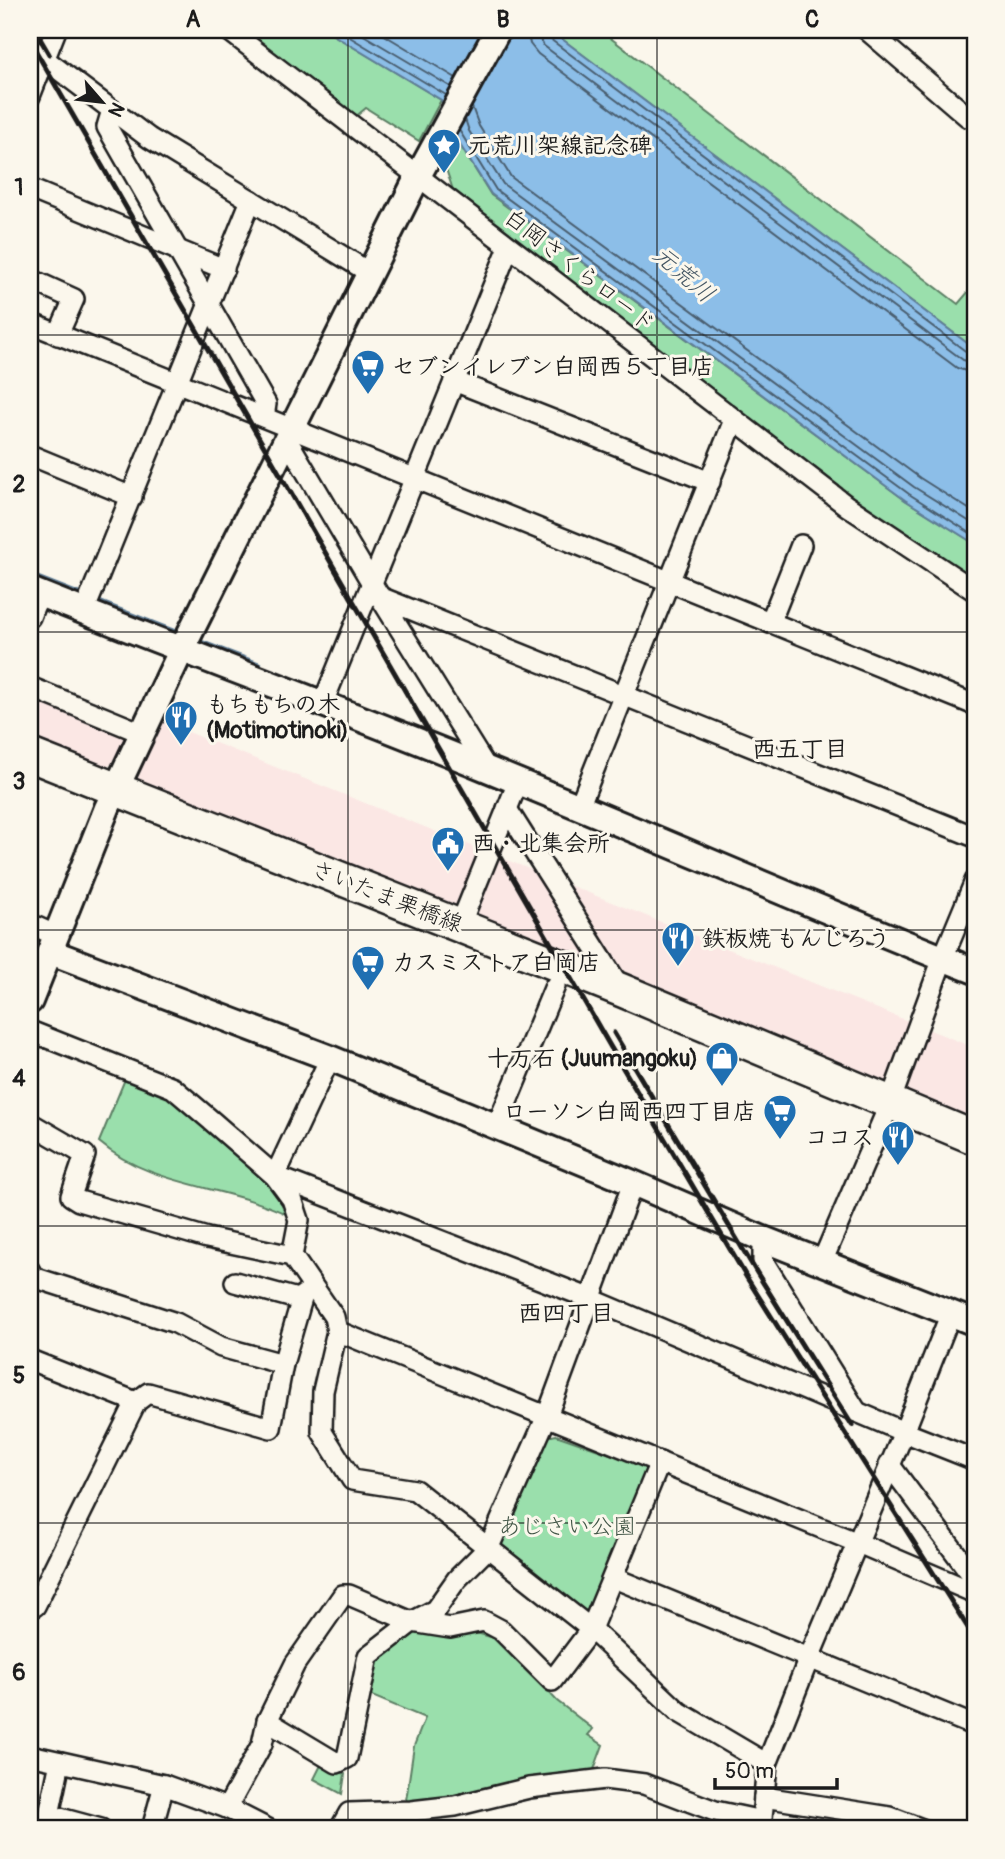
<svg xmlns="http://www.w3.org/2000/svg" width="1005" height="1859" font-family="Pangolin,'Klee One',sans-serif">
	<style>
		.built { fill: #fbe7e4 }
		.green { fill: #9adfac; stroke: #5b7e64; stroke-width: 2 }
		.water { fill: #8cbee8; stroke: #5f7d96; stroke-width: 2 }
		.lines { fill: none; stroke-linecap: round; stroke-linejoin: round }
		.shore { stroke: #495d6e; stroke-width: 2 }
		.stream { stroke: #5f7d96; stroke-width: 5 }
		.minor-casing { stroke: #1c1c1c; stroke-width: 24 }
		.tertiary-casing { stroke: #1c1c1c; stroke-width: 30 }
		.primary-casing { stroke: #1c1c1c; stroke-width: 37 }
		.minor { stroke: #fbf7ec; stroke-width: 19 }
		.tertiary { stroke: #fbf7ec; stroke-width: 24 }
		.primary { stroke: #fbf7ec; stroke-width: 32 }
		.rail { stroke: #1c1c1c; stroke-width: 5 }
		.grid { fill: none; stroke: #1c1c1c; stroke-width: 2; stroke-opacity: 0.55 }
		.labels { text-anchor: middle; stroke-width: 6; stroke-linejoin: round; paint-order: stroke }
		.poi-label { font-size: 23px; font-weight: bold; fill: #1c1c1c; stroke: #fbf7ec; text-anchor: start }
		.street-label { font-size: 23px; fill: #1c1c1c; stroke: #fbf7ec }
		.park-label { font-size: 23px; fill: #425647; stroke: #fbf7ec }
		.water-label { font-size: 24px; font-style: italic; fill: #435563; stroke: #fbf7ec }
		.neighbourhood-label { font-size: 24px; font-weight: bold; fill: #1c1c1c; stroke: #fbf7ec }
		.neatline { fill: none; stroke: #1c1c1c; stroke-width: 2.5 }
		.grid-label { font-size: 23px; text-anchor: middle; font-weight: bold; fill: #1c1c1c }
	</style>
	<rect width="100%" height="100%" fill="#fbf7ec"/>
	<filter id="ink" filterUnits="userSpaceOnUse"><feTurbulence type="fractalNoise" baseFrequency=".0143" numOctaves="2"/><feDisplacementMap in="SourceGraphic" scale="14" xChannelSelector="R" yChannelSelector="G"/><feConvolveMatrix kernelMatrix="1 2 1 2 8 2 1 2 1" color-interpolation-filters="sRGB"/></filter>
	<g filter="url(#ink)">
		<!-- built -->
		<g class="built">
			<path d="M30 680 133 722 112 764 103 768 30 738Z"/>
			<path d="M161 721 975 1048V1121L139 781 136 772Z"/>
		</g>
		<!-- green -->
		<g class="green">
			<path d="M238 30H325L441 100 419 141 366 108 354 118Z"/>
			<path d="M550 30H600L958 304 975 284V349Z"/>
			<path d="M455 137 491 195 905 500 975 544V582L881 520 454 193 443 160Z"/>
			<path d="M125 1079 170 1095 287 1198 288 1215C227 1185 151 1187 99 1142Z"/>
			<path d="M556 1435 650 1468 590 1621 496 1547 542 1438Z"/>
			<path d="M416 1626 473 1632 501 1640 557 1701 593 1729 588 1735 603 1745 593 1772 405 1807 414 1746 425 1718 367 1694 372 1663Z"/>
			<path d="M322 1763 345 1774 342 1794 314 1779Z"/>
		</g>
		<!-- water -->
		<path class="water" d="M325 30H550L975 349V544L905 500 491 194 455 137 441 100Z"/>
		<g class="lines">
			<!-- shore -->
			<g class="shore">
				<path d="M338 30 446 95"/>
				<path d="M355 30 451 87"/>
				<path d="M376 30 456 78"/>
				<path d="M527 30 530 44 538 54 957 368 975 374"/>
				<path d="M538 30 539 38 544 46 963 360 975 363"/>
				<path d="M546 30 550 39 968 353 975 354"/>
				<path d="M472 107 479 126 511 177 920 478 975 513"/>
				<path d="M465 119 469 131 503 184 914 487 975 525"/>
				<path d="M459 130 496 190 909 494 975 536"/>
			</g>
			<!-- stream -->
			<g class="stream">
				<path d="M30 575 181 634"/>
				<path d="M193 639 259 664"/>
			</g>
			<defs>
				<g id="minor">
					<path d="M228 30 847 506 975 591"/>
					<path d="M867 30 968 117"/>
					<path d="M30 48 149 138 370 273"/>
					<path d="M30 96 56 30"/>
					<path d="M112 110 107 127 266 404 264 417"/>
					<path d="M30 189 224 269"/>
					<path d="M30 279 74 299 58 335"/>
					<path d="M30 323 975 705"/>
					<path d="M454 381 710 482"/>
					<path d="M285 444 292 448 380 597 487 769"/>
					<path d="M30 455 132 497"/>
					<path d="M380 597 975 837"/>
					<path d="M84 612 251 200"/>
					<path d="M30 617 39 594"/>
					<path d="M770 623 801 545"/>
					<path d="M30 687 142 733"/>
					<path d="M323 703 509 247"/>
					<path d="M579 807 734 420"/>
					<path d="M507 809 621 989"/>
					<path d="M30 924 57 936"/>
					<path d="M460 925 518 782"/>
					<path d="M30 1031 173 1088 213 1122 275 1176 292 1199 299 1220 292 1256"/>
					<path d="M30 1123 85 1155 71 1196 79 1201 207 1238 292 1256 334 1317 337 1331 323 1391 322 1432 352 1480 415 1490 591 1629 679 1712 767 1764"/>
					<path d="M496 1128 555 986"/>
					<path d="M275 1176 591 1299 904 1432 975 1460"/>
					<path d="M275 1176 330 1058"/>
					<path d="M763 1239V1261L857 1412"/>
					<path d="M822 1262 888 1108 943 958 975 881"/>
					<path d="M30 1271 33 1277 176 1323 221 1347 283 1364"/>
					<path d="M235 1282 301 1300"/>
					<path d="M337 1331 858 1543 975 1593"/>
					<path d="M30 1360 136 1402"/>
					<path d="M889 1464 975 1579"/>
					<path d="M614 1578 975 1726"/>
					<path d="M30 1605 35 1606 136 1402 148 1393 271 1428 283 1364 303 1295"/>
					<path d="M267 1721 337 1763 347 1758 368 1656 412 1622 435 1610 457 1579 489 1547 547 1416 633 1183"/>
					<path d="M30 1755 164 1785 227 1808 268 1829"/>
					<path d="M60 1762 49 1815 101 1829"/>
					<path d="M764 1797 890 1817 922 1829"/>
					<path d="M227 1808 262 1744 267 1721 295 1664 343 1595H349L412 1622 450 1628 484 1621 501 1630 552 1681 591 1629 660 1462"/>
					<path d="M152 1829 164 1785"/>
					<path d="M340 1829 349 1813 411 1811 455 1806 529 1788 605 1779 644 1784 715 1811 762 1821"/>
					<path d="M761 1829 767 1764 809 1658 904 1432 951 1313"/>
				</g>
				<g id="tertiary">
					<path d="M30 590C182 651 336 707 487 769 650 835 811 906 975 971"/>
					<path d="M51 952 330 1058 633 1183 763 1239 975 1323"/>
					<path d="M30 1001 107 808 181 651 418 176 498 30"/>
				</g>
				<path id="primary" d="M30 755 621 990 975 1138"/>
			</defs>
			<!-- minor casing -->
			<use href="#minor" class="minor-casing"/>
			<!-- tertiary casing -->
			<use href="#tertiary" class="tertiary-casing"/>
			<!-- primary casing -->
			<use href="#primary" class="primary-casing"/>
			<!-- minor -->
			<use href="#minor" class="minor"/>
			<!-- tertiary -->
			<use href="#tertiary" class="tertiary"/>
			<!-- primary -->
			<use href="#primary" class="primary"/>
			<!-- rail -->
			<g class="rail">
				<path d="M35 30 49 54"/>
				<path d="M30 41 610 1046 747 1278 975 1639"/>
				<path d="M614 1033 757 1273 852 1425"/>
			</g>
		</g>
	</g>
	<!-- grid -->
	<path class="grid" d="M348 30V1829M657 30V1829M30 335H975M30 632H975M30 930H975M30 1226H975M30 1523H975"/>
	<!-- icons -->
	<defs>
		<symbol id="sight-pin" viewBox="-11 -11 22 30"><path d="M0 17L-7.5 6A9.5 9.5 0 1 1 7.5 6Z" fill="#1f6fb2" stroke="#fbf7ec"/><path d="M0-6L1.8-2.2L6-1.7L2.9 1.2L3.7 5.4L0 3.3L-3.7 5.4L-2.9 1.2L-6-1.7L-1.8-2.2Z" fill="#fff"/></symbol>
		<symbol id="supermarket-pin" viewBox="-11 -11 22 30"><path d="M0 17L-7.5 6A9.5 9.5 0 1 1 7.5 6Z" fill="#1f6fb2" stroke="#fbf7ec"/><path d="M-6-5.5h2.5l.6 2H6L4.5 2H-2.5L-4.4-4H-6ZM-1.5 3.2a1.3 1.3 0 1 0 .1 0ZM3 3.2a1.3 1.3 0 1 0 .1 0Z" fill="#fff"/></symbol>
		<symbol id="restaurant-pin" viewBox="-11 -11 22 30"><path d="M0 17L-7.5 6A9.5 9.5 0 1 1 7.5 6Z" fill="#1f6fb2" stroke="#fbf7ec"/><path d="M-5-6h1v4h1v-4h1v4h1v-4h1v5L-1.5 .5V6h-2V.5L-5-1ZM5-6V6H3V1.5H1.5Q1.5-4 5-6Z" fill="#fff"/></symbol>
		<symbol id="civic-pin" viewBox="-11 -11 22 30"><path d="M0 17L-7.5 6A9.5 9.5 0 1 1 7.5 6Z" fill="#1f6fb2" stroke="#fbf7ec"/><path d="M-.6-6.5H3V-4.5H.6V-3L4-1V1h2V6H-6V1h2V-1L-.6-3ZM-1.2 2.5V6h2.4V2.5Z" fill="#fff"/></symbol>
		<symbol id="shop-pin" viewBox="-11 -11 22 30"><path d="M0 17L-7.5 6A9.5 9.5 0 1 1 7.5 6Z" fill="#1f6fb2" stroke="#fbf7ec"/><path d="M-5-2.5h2.3a2.7 3.5 0 0 1 5.4 0H5L5.5 6h-11ZM-1.5-2.5h3a1.5 2.3 0 0 0-3 0Z" fill="#fff"/></symbol>
	</defs>
	<g fill-rule="evenodd">
		<use href="#sight-pin" x="425" y="126" width="38" height="52"/>
		<use href="#supermarket-pin" x="349" y="347" width="38" height="52"/>
		<use href="#restaurant-pin" x="162" y="698" width="38" height="52"/>
		<use href="#civic-pin" x="429" y="824" width="38" height="52"/>
		<use href="#restaurant-pin" x="659" y="919" width="38" height="52"/>
		<use href="#supermarket-pin" x="349" y="943" width="38" height="52"/>
		<use href="#shop-pin" x="703" y="1039" width="38" height="52"/>
		<use href="#supermarket-pin" x="761" y="1092" width="38" height="52"/>
		<use href="#restaurant-pin" x="879" y="1118" width="38" height="52"/>
	</g>
	<g class="labels">
		<!-- poi labels -->
		<g class="poi-label">
			<text x="468" y="153">元荒川架線記念碑</text>
			<text x="392" y="374">セブンイレブン白岡西５丁目店</text>
			<text x="206" y="712">もちもちの木<tspan x="206" dy="26">(Motimotinoki)</tspan></text>
			<text x="472" y="851">西・北集会所</text>
			<text x="702" y="946">鉄板焼 もんじろう</text>
			<text x="392" y="970">カスミストア白岡店</text>
			<text x="698" y="1066" text-anchor="end">十万石 (Juumangoku)</text>
			<text x="756" y="1119" text-anchor="end">ローソン白岡西四丁目店</text>
			<text x="874" y="1145" text-anchor="end">ココス</text>
		</g>
		<!-- street labels -->
		<g class="street-label">
			<text transform="translate(580 270) rotate(38)" y="8">白岡さくらロード</text>
			<text transform="translate(387 896) rotate(21)" y="8">さいたま栗橋線</text>
		</g>
		<!-- park labels -->
		<g class="park-label">
			<text x="567" y="1534">あじさい公園</text>
		</g>
		<!-- water labels -->
		<g class="water-label">
			<text transform="translate(684 274) rotate(41)" y="8">元荒川</text>
		</g>
		<!-- neighbourhood labels -->
		<g class="neighbourhood-label">
			<text x="800" y="757">西五丁目</text>
			<text x="566" y="1321">西四丁目</text>
		</g>
	</g>
	<!-- margin -->
	<rect width="1005" height="1859" fill="none" stroke="#fbf7ec" stroke-width="77"/>
	<!-- north arrow -->
	<g transform="translate(102 102) rotate(118)" stroke="#fbf7ec" stroke-width="5" paint-order="stroke">
	<path d="M0-5L12 26L0 18L-12 26Z" fill="#1c1c1c"/>
	<text y="-10" font-size="19" font-weight="bold" text-anchor="middle" fill="#1c1c1c">N</text>
	</g>
	<!-- scale -->
	<path d="M715 1778v10h122v-10" fill="none" stroke="#1c1c1c" stroke-width="3.5"/>
	<text x="725" y="1778" font-size="21" fill="#1c1c1c" stroke="#fbf7ec" stroke-width="5" paint-order="stroke">50 m</text>
	<rect x="38" y="38" width="929" height="1782" class="neatline"/>
	<g class="grid-label">
		<text x="193" y="27">A</text>
		<text x="503" y="27">B</text>
		<text x="812" y="27">C</text>
		<text x="19" y="195">1</text>
		<text x="19" y="492">2</text>
		<text x="19" y="789">3</text>
		<text x="19" y="1086">4</text>
		<text x="19" y="1383">5</text>
		<text x="19" y="1680">6</text>
	</g>
</svg>
